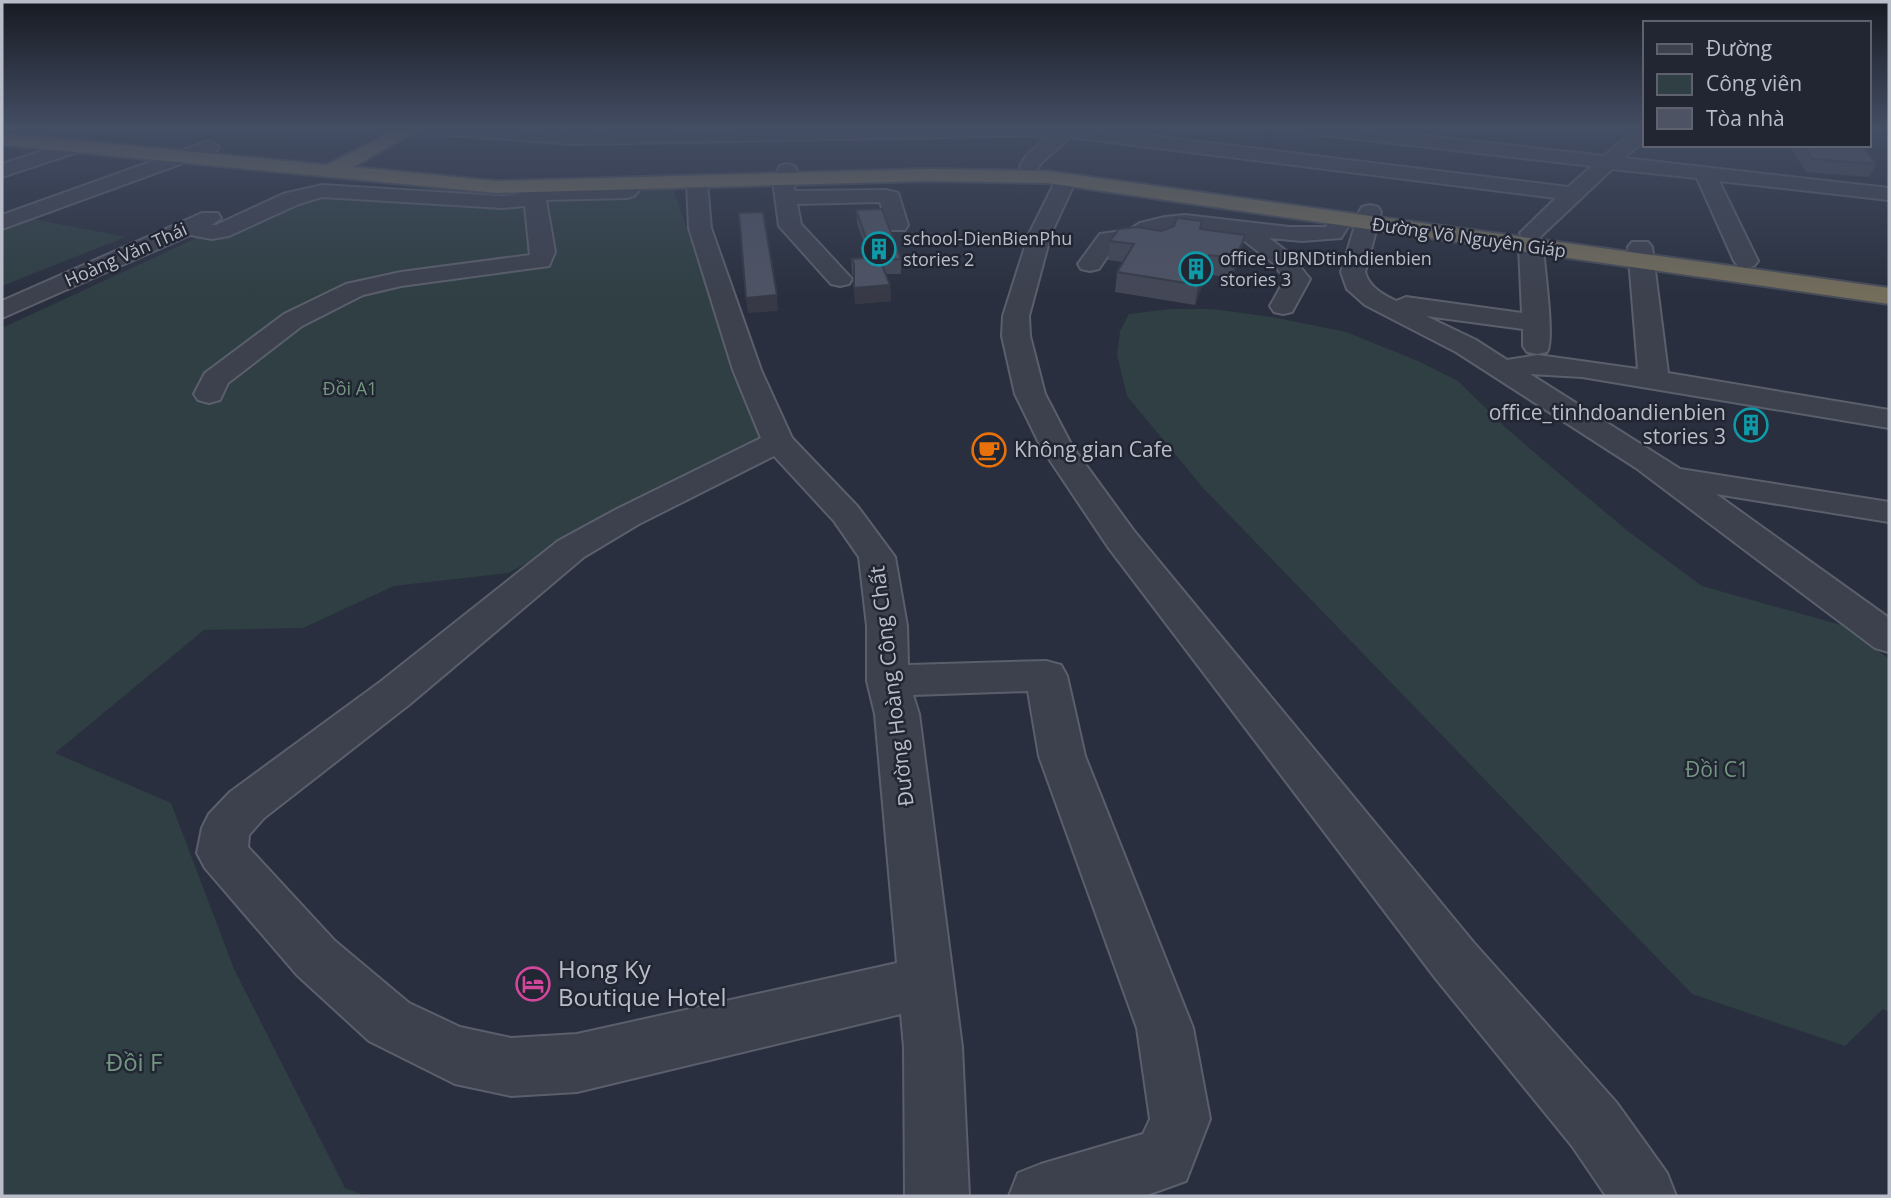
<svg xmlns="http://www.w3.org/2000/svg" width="1891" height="1198" font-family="'Open Sans',sans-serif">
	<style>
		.green { fill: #2f3f43 }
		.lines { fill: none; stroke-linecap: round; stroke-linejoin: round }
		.minor-casing { stroke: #5b5f6c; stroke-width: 4 }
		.highway-casing { stroke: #484c59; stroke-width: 4 }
		.minor { fill: #3d414e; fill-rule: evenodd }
		.highway { fill: #736d5b; fill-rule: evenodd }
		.wall { fill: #434756 }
		.shaded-wall { fill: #373a46 }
		.building { fill: #4e5364; stroke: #373a46; stroke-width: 2 }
		.labels { text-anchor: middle; stroke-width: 5; stroke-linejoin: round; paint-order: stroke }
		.far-street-label { font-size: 18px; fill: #b9bdc9; stroke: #222633 }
		.far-poi-label { font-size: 18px; fill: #b9bdc9; stroke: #222633; text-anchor: start }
		.far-park-label { font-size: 18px; fill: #739681; stroke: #222633 }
		.poi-label { font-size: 21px; fill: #b9bdc9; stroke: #222633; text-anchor: end }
		.street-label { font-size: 21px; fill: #b9bdc9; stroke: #222633 }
		.park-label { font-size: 21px; fill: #739681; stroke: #222633 }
		.near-poi-label { font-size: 24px; fill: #b9bdc9; stroke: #222633; text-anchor: start }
		.near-park-label { font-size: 24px; fill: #739681; stroke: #222633 }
	</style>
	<rect width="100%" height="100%" fill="#292f3e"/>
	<!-- green -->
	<g class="green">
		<path d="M116 128H304L268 143Z"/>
		<path d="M322 184 534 194 673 189 708 287 731 371 761 441 508 573 394 586 303 628 204 630 55 753 171 803 234 969 345 1188 366 1196H2V328L266 206Z"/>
		<path d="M2 213 125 237 2 286Z"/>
		<path d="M1170 309H1212L1272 317 1346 332 1418 361 1458 381 1506 428 1556 471 1629 532 1702 586 1841 625 1889 659V1012L1883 1009 1845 1046 1692 994 1204 489 1127 396 1117 355 1120 331 1129 314Z"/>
	</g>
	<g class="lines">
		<defs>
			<g id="minor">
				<path d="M2 128H28L25 132 2 140Z"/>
				<path d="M418 128H511L573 132 797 128H1087L1568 187 1592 166 1306 133 1297 128H1357L1604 156 1637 128H1644V141L1624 158 1889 188V200L1719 181 1758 261 1754 266 1746 268 1738 266 1734 261 1697 178 1612 169 1539 238H1523L1520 233 1556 198 1070 137 1041 163 1037 170H1023L1020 166 1026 156 1049 135 573 144 427 133Z"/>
				<path d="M79 139 89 145 86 149 2 177V164Z"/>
				<path d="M209 141 219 147 216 151 2 229V215Z"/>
				<path d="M787 164 794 166 797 170 793 181 795 191 886 190 898 193 908 225 905 230H889L880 202 797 204 801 224 852 279 849 284 840 286 831 284 779 226 773 181 780 166Z"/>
				<path d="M1066 174 1073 176 1076 180 1051 234 1029 316 1030 336 1045 394 1072 446 1134 531 1474 943 1616 1102 1667 1173 1676 1196H1606L1572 1146 1436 979 1108 547 1041 447 1015 394 1002 336 1003 316 1029 234 1056 180 1059 176Z"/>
				<path d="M697 177 704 179 707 183 711 228 761 370 792 438 858 507 895 557 907 626 908 665 1046 661 1061 665 1067 676 1085 756 1193 1028 1210 1119 1186 1181 1144 1196H1009L1018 1173 1041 1164 1143 1134 1150 1119 1137 1028 1039 756 1028 691 913 695 919 714 962 1047 969 1196H905L904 1047 901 1014 577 1092 511 1096 455 1084 369 1041 297 975 205 868 197 853 202 828 209 814 230 792 380 682 558 541 615 510 761 438 733 370 689 228 687 183 690 179ZM774 456 834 521 859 557 867 626V681L875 714 897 963 577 1034 511 1038 460 1027 409 1003 335 941 248 847 249 835 264 818 410 704 584 557 639 524Z"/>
				<path d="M634 179 641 181 644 185 634 196 627 198 546 200 555 252 549 266 401 286 363 295 302 326 228 383 220 400 209 403 198 400 194 394 205 373 284 314 346 284 401 272 530 255 525 206 502 208 322 197 299 204 229 236 212 239 190 235 2 318V301L202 213H218L221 218 212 225H216L283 194 322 185 502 196 514 195 534 188 621 186Z"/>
				<path d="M1370 205 1378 207 1381 212 1365 272C1369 287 1382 294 1396 301L1406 297 1522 313 1519 247 1523 242H1539L1543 247C1544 266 1555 340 1547 352L1537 354 1527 352 1523 346V329L1426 316 1476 340 1507 360 1538 355 1638 369 1628 247 1632 242H1648L1652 247 1668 373 1889 410V428L1582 377 1530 374 1680 469 1889 502V522L1716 494 1889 618V652L1875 648 1636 468 1456 352 1365 305 1347 289 1341 272 1359 212 1362 207Z"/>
				<path d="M1341 213 1349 215 1352 220 1341 238 1302 241 1269 238 1289 253 1310 279 1292 312 1283 314 1274 312 1270 306 1285 279 1273 263 1234 233 1166 230 1156 233 1166 235 1170 240 1166 245 1158 247 1135 243 1115 245 1099 269 1090 271 1081 269 1078 264 1100 234 1129 230 1140 223 1165 217 1185 215 1290 227H1326L1333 215Z"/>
			</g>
			<path id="highway" d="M399 128H422L353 167 496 181 928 169 1047 171 1889 288V304L1047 183 928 181 496 193 2 145V133L327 165Z"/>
		</defs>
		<!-- minor casing -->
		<use href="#minor" class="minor-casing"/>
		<!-- highway casing -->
		<use href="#highway" class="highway-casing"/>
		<!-- minor -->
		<use href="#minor" class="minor"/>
		<!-- highway -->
		<use href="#highway" class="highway"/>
	</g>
	<!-- wall -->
	<g class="wall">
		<path d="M1789 145H1804L1876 164 1869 177 1806 172Z"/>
		<path d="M856 210 901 259V274H886L890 285 891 301 855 304 854 278 852 274 851 259 869 257 857 224Z"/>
		<path d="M1200 229 1241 254 1232 278 1206 274 1195 305 1115 292 1117 272 1123 262 1108 260 1110 241 1161 231Z"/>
	</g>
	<!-- shaded-wall -->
	<g class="shaded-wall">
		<path d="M1245 235 1241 254 1232 278 1236 258Z"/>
		<path d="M1209 255 1206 274 1195 305 1198 285Z"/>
		<path d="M890 285 891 301 855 304 854 288Z"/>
		<path d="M777 295 778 311 748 313 746 298Z"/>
	</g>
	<!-- building -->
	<g class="building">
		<path d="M1804 145H1862L1876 164 1812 159Z"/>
		<path d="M882 209 901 259 880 260 890 285 854 288V264L851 259 873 257 856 210Z"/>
		<path d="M763 212 777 295 746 298 739 213Z"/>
		<path d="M1177 218 1202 221 1200 229 1245 235 1236 258 1209 255 1198 285 1117 272 1134 244 1110 241 1119 229 1137 227 1161 231 1174 226Z"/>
	</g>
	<!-- sky -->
	<linearGradient id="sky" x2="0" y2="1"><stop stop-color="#171a22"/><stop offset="0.43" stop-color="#434d63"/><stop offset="1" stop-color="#434d63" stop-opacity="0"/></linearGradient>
	<rect width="1891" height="296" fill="url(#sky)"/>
	<!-- icons -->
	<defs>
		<symbol id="building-ring" viewBox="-11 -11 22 22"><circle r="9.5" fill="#222633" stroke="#0f9aa8" stroke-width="1.5"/><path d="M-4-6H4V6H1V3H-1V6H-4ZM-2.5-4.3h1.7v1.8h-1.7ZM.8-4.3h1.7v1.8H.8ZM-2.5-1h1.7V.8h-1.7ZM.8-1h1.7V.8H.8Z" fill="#0f9aa8"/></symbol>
		<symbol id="cafe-ring" viewBox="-11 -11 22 22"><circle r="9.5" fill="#222633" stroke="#e8710a" stroke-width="1.5"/><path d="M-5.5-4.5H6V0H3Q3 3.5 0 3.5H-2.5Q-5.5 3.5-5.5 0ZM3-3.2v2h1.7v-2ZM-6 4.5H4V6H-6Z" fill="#e8710a"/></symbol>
		<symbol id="hotel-ring" viewBox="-11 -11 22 22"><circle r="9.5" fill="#222633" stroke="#d1479c" stroke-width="1.5"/><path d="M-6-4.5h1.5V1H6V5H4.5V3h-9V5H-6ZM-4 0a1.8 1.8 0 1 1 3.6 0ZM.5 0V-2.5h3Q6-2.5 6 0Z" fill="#d1479c"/></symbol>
	</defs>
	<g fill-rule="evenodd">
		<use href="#building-ring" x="860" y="230" width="38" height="38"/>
		<use href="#building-ring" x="1177" y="250" width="38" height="38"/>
		<use href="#building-ring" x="1732" y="406" width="38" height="38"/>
		<use href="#cafe-ring" x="970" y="431" width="38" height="38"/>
		<use href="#hotel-ring" x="514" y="965" width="38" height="38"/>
	</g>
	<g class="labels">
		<!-- far-street labels -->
		<g class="far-street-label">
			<text transform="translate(1469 238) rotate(8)" y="6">Đường Võ Nguyên Giáp</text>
			<text transform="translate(126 255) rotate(-24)" y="6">Hoàng Văn Thái</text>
		</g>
		<!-- far-poi labels -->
		<g class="far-poi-label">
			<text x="903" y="245">school-DienBienPhu<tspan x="903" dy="21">stories 2</tspan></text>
			<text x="1220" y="265">office_UBNDtinhdienbien<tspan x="1220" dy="21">stories 3</tspan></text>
		</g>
		<!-- far-park labels -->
		<g class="far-park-label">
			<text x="350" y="395">Đồi A1</text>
		</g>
		<!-- poi labels -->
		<g class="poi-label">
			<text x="1726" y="420">office_tinhdoandienbien<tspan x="1726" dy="24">stories 3</tspan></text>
			<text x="1014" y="457" text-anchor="start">Không gian Cafe</text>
		</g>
		<!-- street labels -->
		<g class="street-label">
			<text transform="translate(892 686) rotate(-97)" y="7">Đường Hoàng Công Chất</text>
		</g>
		<!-- park labels -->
		<g class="park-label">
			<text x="1717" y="777">Đồi C1</text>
		</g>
		<!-- near-poi labels -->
		<g class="near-poi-label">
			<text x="558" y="978">Hong Ky<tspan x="558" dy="28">Boutique Hotel</tspan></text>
		</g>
		<!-- near-park labels -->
		<g class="near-park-label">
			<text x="134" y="1071">Đồi F</text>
		</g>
	</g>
	<!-- border -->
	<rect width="1891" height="1198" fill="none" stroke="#b9bdc9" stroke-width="7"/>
	<!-- legend -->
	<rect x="1643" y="21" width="228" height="126" fill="#222633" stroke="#5e626f" stroke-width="2"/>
	<rect x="1657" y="44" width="35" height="10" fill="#3d414e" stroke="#5e626f" stroke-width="2"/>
	<text x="1706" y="56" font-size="21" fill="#b9bdc9">Đường</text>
	<rect x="1657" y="74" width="35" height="21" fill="#2f3f43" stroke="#5e626f" stroke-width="2"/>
	<text x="1706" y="91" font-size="21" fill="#b9bdc9">Công viên</text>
	<rect x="1657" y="108" width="35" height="21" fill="#4e5364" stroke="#5e626f" stroke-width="2"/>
	<text x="1706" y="126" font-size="21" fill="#b9bdc9">Tòa nhà</text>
</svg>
